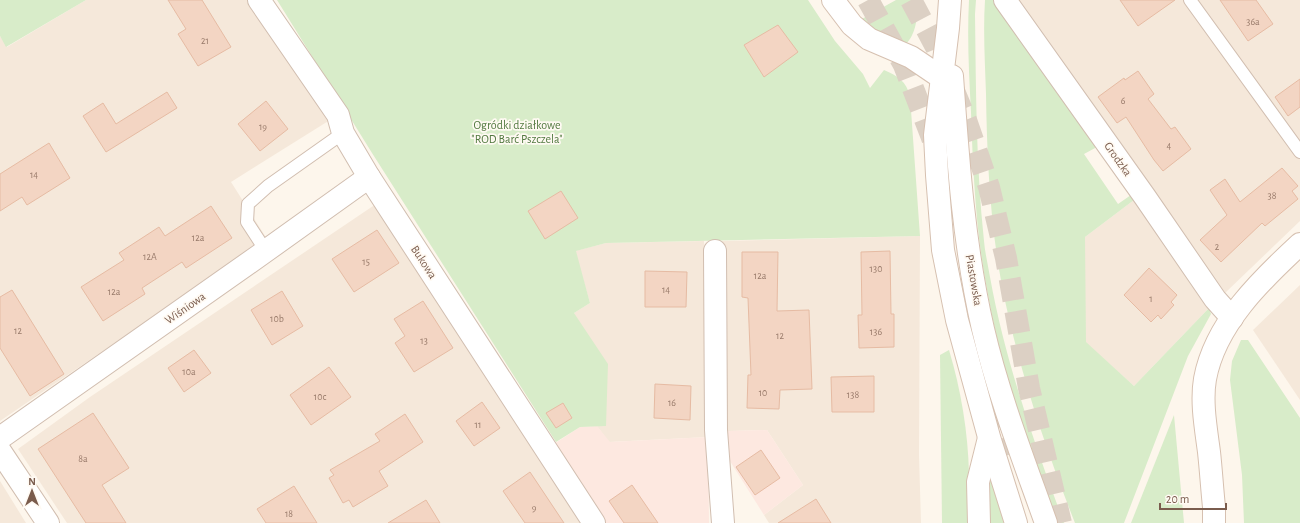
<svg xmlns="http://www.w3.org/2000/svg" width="1300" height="523" font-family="'Alegreya Sans',sans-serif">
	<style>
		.residential { fill: #f5e8da }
		.commercial { fill: #fde8e0 }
		.green { fill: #d8ecc9 }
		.building { fill: #f3d5c3; stroke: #e6bba3 }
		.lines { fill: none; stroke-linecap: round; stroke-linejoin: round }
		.secondary-tunnel { stroke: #dcd0c4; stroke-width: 22; stroke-dasharray: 22 11; stroke-linecap: butt }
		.lane-casing { stroke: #d1beb0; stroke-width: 14 }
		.street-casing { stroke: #d1beb0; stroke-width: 24 }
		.secondary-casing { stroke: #d6c0b0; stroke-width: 24 }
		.lane { stroke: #fff; stroke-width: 12 }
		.street { stroke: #fff; stroke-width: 22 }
		.secondary { stroke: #fff; stroke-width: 22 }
		.labels { text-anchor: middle; stroke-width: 3.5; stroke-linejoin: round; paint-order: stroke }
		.number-label { font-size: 10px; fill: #987a6a }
		.park-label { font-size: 12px; fill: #537a41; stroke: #fffaf3 }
		.street-label { font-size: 12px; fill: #7a5c4d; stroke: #fffaf3 }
	</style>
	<rect width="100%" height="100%" fill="#fdf6ec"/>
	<!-- residential -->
	<g class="residential">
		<path d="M86 0H259L338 115 231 182 267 239 0 421V36L7 47Z"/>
		<path d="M1018 0H1300V221L1225 293Z"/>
		<path d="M1134 200 1210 307 1134 386 1085 342V237Z"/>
		<path d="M376 204 583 523H67L18 449 90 397Z"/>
		<path d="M920 236 919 455 921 523H769L764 515 803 485 767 430 728 431 722 241Z"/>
		<path d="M704 241 708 437 609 442 597 426H606L574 313 590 303 575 251 606 243Z"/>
		<path d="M1300 285V400L1253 330Z"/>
		<path d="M0 481 26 523H0Z"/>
	</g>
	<!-- commercial -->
	<g class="commercial">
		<path d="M597 426 610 442 708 437 709 523H606L554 444 580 427Z"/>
		<path d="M767 430 803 485 764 515 728 458V431Z"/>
	</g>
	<!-- green -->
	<g class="green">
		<path d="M0 0H86L6 47 0 36Z"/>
		<path d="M277 0H808L835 41 863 74 870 88 884 70C898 76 906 81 910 96L920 236 606 243 576 251 590 303 574 313 608 364 606 426 580 427 556 442 372 153Z"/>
		<path d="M896 0H919C917 15 917 33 906 44L880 34 860 20Z"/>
		<path d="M969 0H976L975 14C976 89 976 165 984 241 985 253 988 265 990 277 1005 361 1034 442 1064 523H1057C1029 449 1002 373 988 295 976 235 973 173 971 112 969 75 967 37 969 0Z"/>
		<path d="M985 0H995L1097 147 1084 154 1118 204 1131 195 1134 200 1085 237 1086 342 1134 386 1209 308 1211 314 1188 356 1124 523H1075C1045 447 1018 367 1002 286 990 223 987 158 986 94 985 63 983 31 985 0Z"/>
		<path d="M1241 340H1248L1300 418V523H1244L1242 475 1230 380 1232 361Z"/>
		<path d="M949 350C961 390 968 432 969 474 969 490 968 507 967 523H942L940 355Z"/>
		<path d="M1174 415 1184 523H1131Z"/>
		<path d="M989 474 1004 523H987Z"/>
	</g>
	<!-- building -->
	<g class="building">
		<path d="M168 0H202L231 47 198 66 178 34 186 29Z"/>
		<path d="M1120 0H1175L1138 26Z"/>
		<path d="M1220 0H1256L1273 24 1248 41Z"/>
		<path d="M778 25 798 52 764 77 744 45Z"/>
		<path d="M1138 71 1154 94 1148 99 1171 129 1175 127 1191 149 1163 171 1154 160 1126 117 1117 123 1098 97 1124 78 1125 80Z"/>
		<path d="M1300 79V107L1288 116 1275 97Z"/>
		<path d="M167 92 177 108 106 152 83 116 103 103 116 124Z"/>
		<path d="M266 101 288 129 260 151 238 124Z"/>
		<path d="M49 143 70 178 27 205 22 197 0 211V174Z"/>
		<path d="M1282 168 1298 186 1292 191 1298 199 1265 226 1262 223 1221 262 1200 240 1227 215 1210 190 1225 179 1240 202Z"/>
		<path d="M561 191 578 218 545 239 528 211Z"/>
		<path d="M211 206 232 238 186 268 182 262 142 288 145 294 103 321 81 287 124 260 119 253 159 227 165 236Z"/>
		<path d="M377 230 399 263 354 292 332 259Z"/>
		<path d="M890 251 891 314H894V347L859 348 858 315H862L861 252Z"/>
		<path d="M742 252H778L777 311 809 310 812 389 780 390 779 409 747 408 748 375H751L748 298 742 297Z"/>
		<path d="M1149 268 1177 295 1171 302 1174 305 1161 319 1158 315 1151 322 1124 295Z"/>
		<path d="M645 271 687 272 686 307H645Z"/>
		<path d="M12 290 64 374 30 396 0 348V297Z"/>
		<path d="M282 291 303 326 272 345 251 310Z"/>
		<path d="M423 301 453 348 414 372 395 343 405 336 394 319Z"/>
		<path d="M194 350 211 373 184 392 168 368Z"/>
		<path d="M329 367 351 397 311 425 290 395Z"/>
		<path d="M874 376V412H832L831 377Z"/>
		<path d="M655 384 691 386 690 420 654 418Z"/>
		<path d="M482 402 500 428 474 446 456 421Z"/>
		<path d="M563 403 572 418 556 428 546 413Z"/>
		<path d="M93 413 129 468 102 485 126 523H86L38 449Z"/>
		<path d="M405 414 423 442 379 471 388 486 353 507 349 500 343 503 329 478 334 475 330 470 380 441 375 434Z"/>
		<path d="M761 450 780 478 755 495 736 467Z"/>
		<path d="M530 472 564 523H525L503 491Z"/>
		<path d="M632 485 658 523H624L609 501Z"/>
		<path d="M294 486 317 523H266L257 509Z"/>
		<path d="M816 499 831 523H778Z"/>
		<path d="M426 500 440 523H388Z"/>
	</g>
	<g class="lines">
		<!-- secondary-tunnel -->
		<g class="secondary-tunnel">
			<path d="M868 0 904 65 931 135 954 201 958 218"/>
			<path d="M911 0 936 47 966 120 989 187 1006 258 1029 388 1061 523"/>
			<path d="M987 374 1004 456"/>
		</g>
		<defs>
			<g id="lane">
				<path d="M1190 0 1300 152"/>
				<path d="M266 251 247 222 248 204 268 186 343 133"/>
			</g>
			<g id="street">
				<path d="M259 0 338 115 343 133 369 177 594 523"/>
				<path d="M1005 0 1145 197 1215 299 1232 318"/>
				<path d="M715 251 716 430 723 523"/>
				<path d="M0 438 260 255 369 177"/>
				<path d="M0 451 48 523"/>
			</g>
			<g id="secondary">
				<path d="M833 0 852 25 869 39 911 57 942 78"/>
				<path d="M950 0 948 28 935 135 937 175 943 250 957 320 989 437 1016 523"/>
				<path d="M952 76C958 161 964 247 983 329 998 394 1024 461 1046 523"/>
				<path d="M979 523 978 482 989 438"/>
				<path d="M1214 523V507C1212 488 1211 470 1209 452 1206 429 1201 402 1205 379 1215 324 1261 280 1300 244"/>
			</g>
		</defs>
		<!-- lane casing -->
		<use href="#lane" class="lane-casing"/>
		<!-- street casing -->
		<use href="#street" class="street-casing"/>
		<!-- secondary casing -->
		<use href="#secondary" class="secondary-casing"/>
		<!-- lane -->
		<use href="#lane" class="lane"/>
		<!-- street -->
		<use href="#street" class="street"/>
		<!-- secondary -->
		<use href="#secondary" class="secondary"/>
	</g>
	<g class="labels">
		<!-- number labels -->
		<g class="number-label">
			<text x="1253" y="25">36a</text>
			<text x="205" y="44">21</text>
			<text x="1123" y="104">6</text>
			<text x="263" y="130">19</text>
			<text x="1169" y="149">4</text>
			<text x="34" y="178">14</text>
			<text x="1272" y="199">38</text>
			<text x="198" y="241">12a</text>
			<text x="1217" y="250">2</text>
			<text x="150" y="260">12A</text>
			<text x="366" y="265">15</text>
			<text x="876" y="272">130</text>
			<text x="760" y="279">12a</text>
			<text x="666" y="293">14</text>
			<text x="114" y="295">12a</text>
			<text x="1151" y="302">1</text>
			<text x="277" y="322">10b</text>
			<text x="18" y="334">12</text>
			<text x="876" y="335">136</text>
			<text x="780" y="339">12</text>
			<text x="424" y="344">13</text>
			<text x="189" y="375">10a</text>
			<text x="763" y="396">10</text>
			<text x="853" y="398">138</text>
			<text x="320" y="400">10c</text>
			<text x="672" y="406">16</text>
			<text x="478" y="428">11</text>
			<text x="83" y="462">8a</text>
			<text x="534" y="511">9</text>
			<text x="289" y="517">18</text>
		</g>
		<!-- park labels -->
		<g class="park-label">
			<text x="517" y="129">Ogródki działkowe<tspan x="517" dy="14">"ROD Barć Pszczela"</tspan></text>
		</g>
		<!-- street labels -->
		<g class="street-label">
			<text transform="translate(1118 159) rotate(55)" y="4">Grodzka</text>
			<text transform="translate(424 262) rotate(57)" y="4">Bukowa</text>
			<text transform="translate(974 280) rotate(80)" y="4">Piastowska</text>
			<text transform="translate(185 308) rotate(-35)" y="4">Wiśniowa</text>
		</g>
	</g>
	<!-- north arrow -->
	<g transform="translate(32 491)" stroke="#fffaf3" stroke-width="3" paint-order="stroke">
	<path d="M0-3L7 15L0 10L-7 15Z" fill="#7a5c4d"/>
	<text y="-6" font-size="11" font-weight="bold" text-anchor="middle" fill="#7a5c4d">N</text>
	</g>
	<!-- scale -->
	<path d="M1160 503v6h66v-6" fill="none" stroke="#7a5c4d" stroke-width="2"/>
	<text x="1166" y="503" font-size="12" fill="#7a5c4d" stroke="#fffaf3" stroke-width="3" paint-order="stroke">20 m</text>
</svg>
